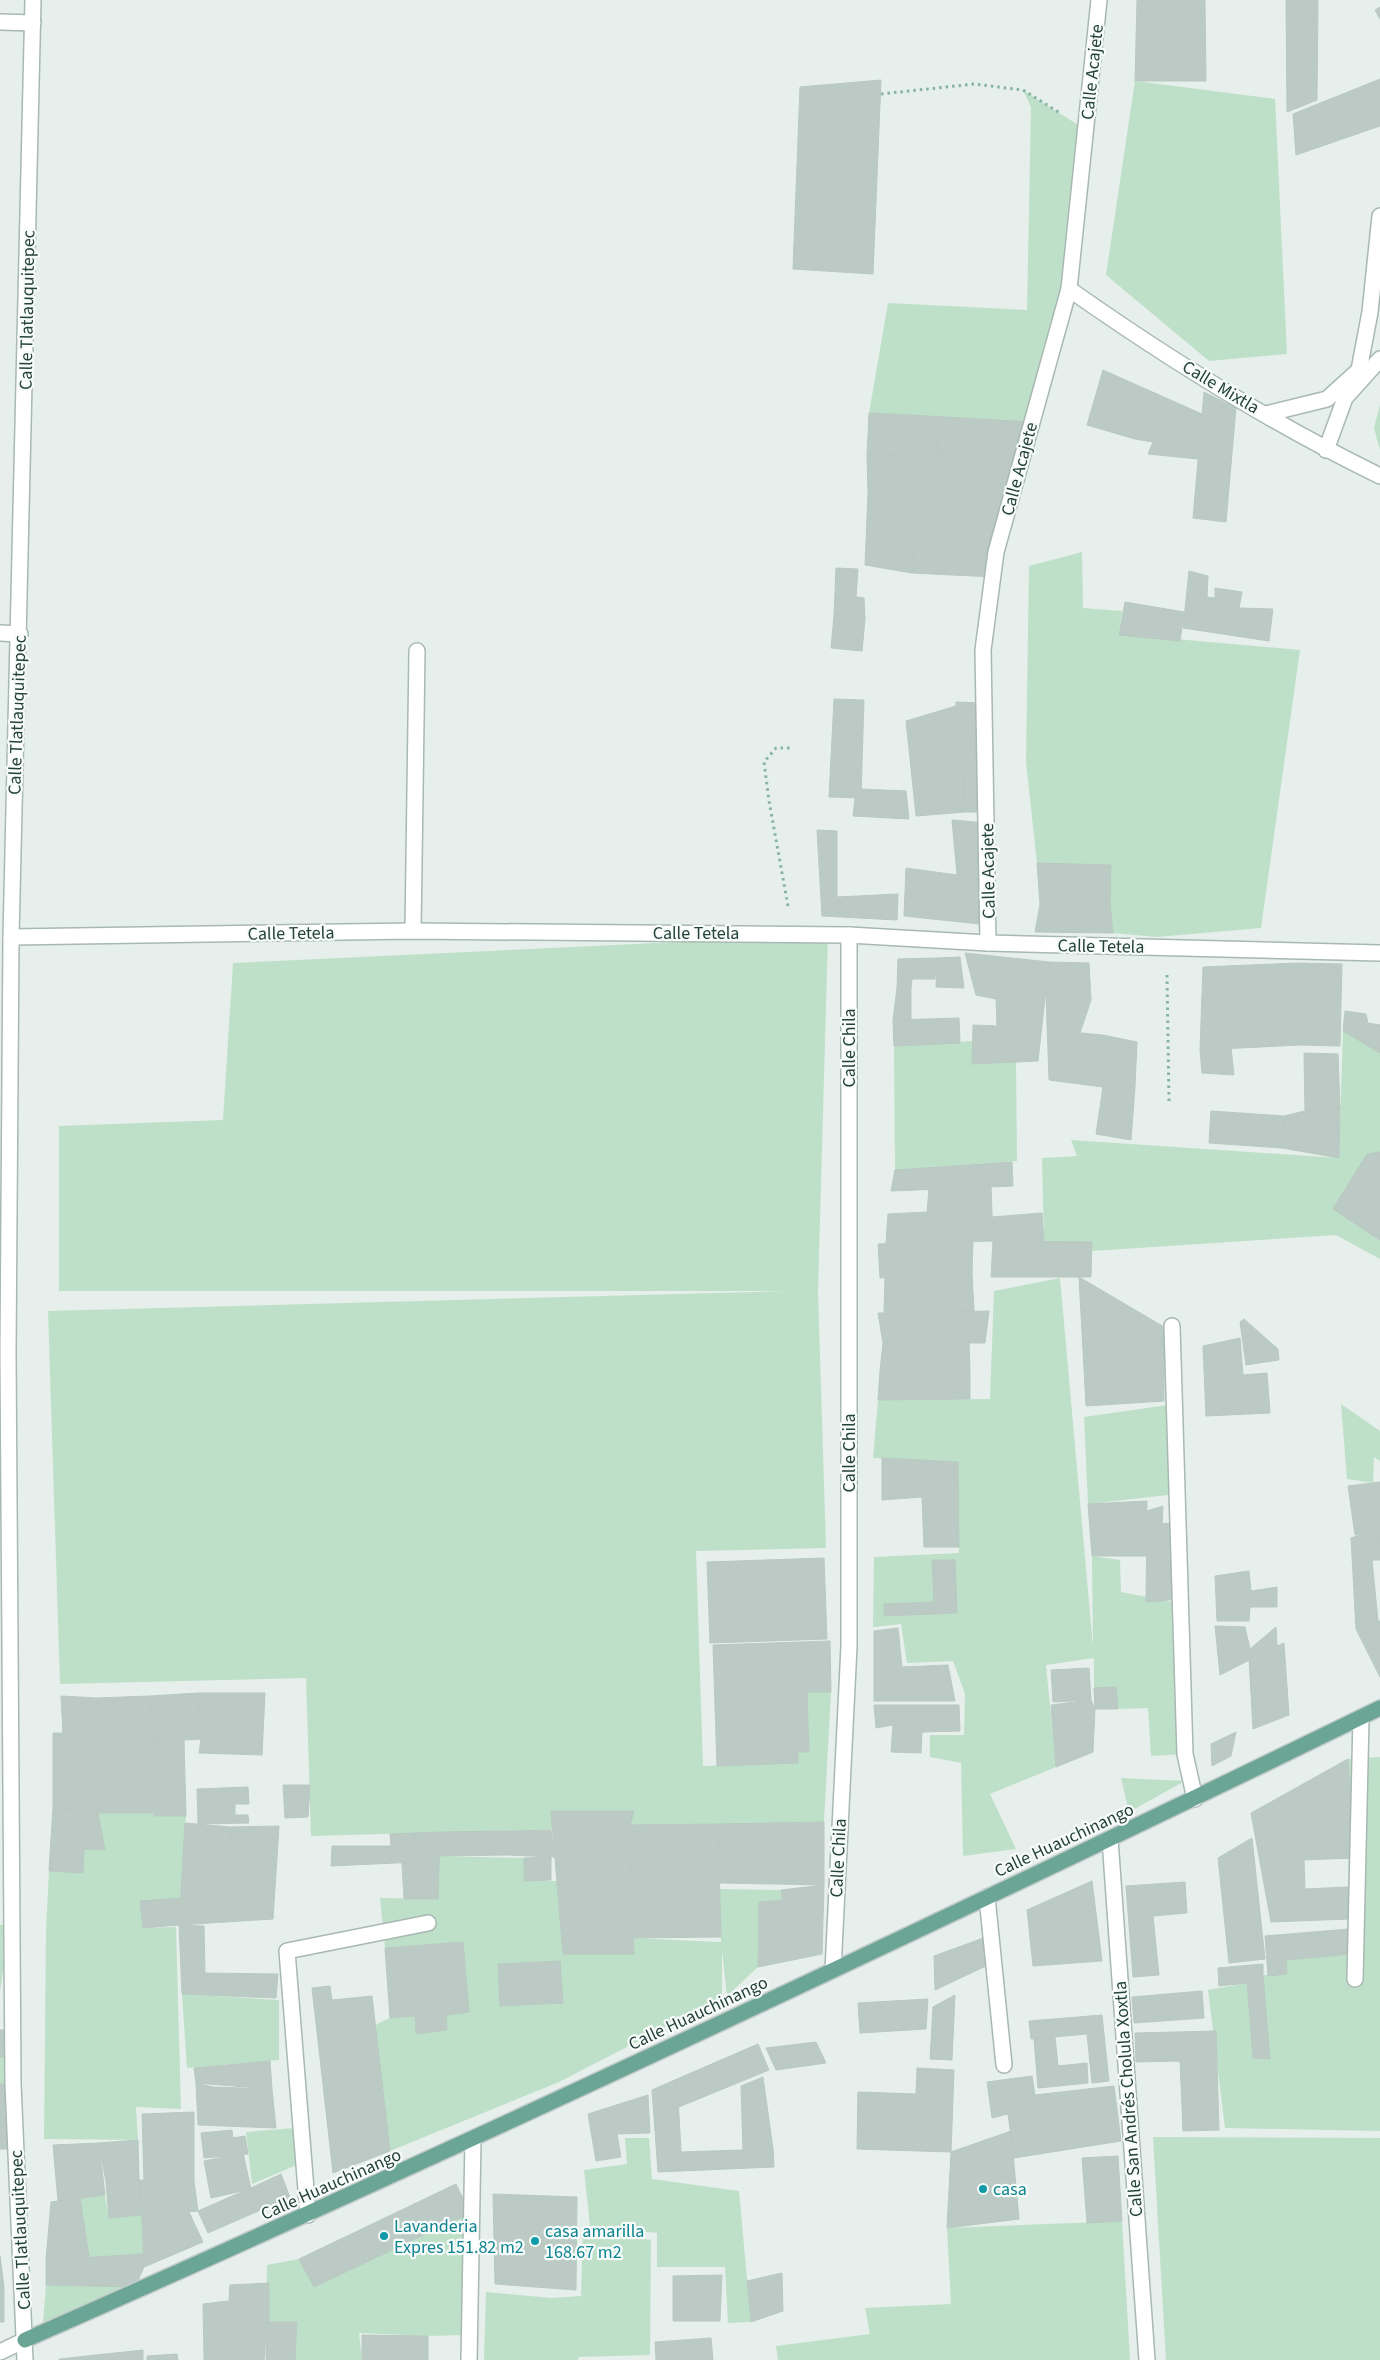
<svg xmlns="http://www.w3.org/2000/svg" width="1380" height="2360" font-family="'Source Sans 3',sans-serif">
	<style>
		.green { fill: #bfe0c8; fill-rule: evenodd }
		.building { fill: #bbcac4; stroke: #b8c9c2 }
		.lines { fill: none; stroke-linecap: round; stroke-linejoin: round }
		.minor-casing { stroke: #a8b8b2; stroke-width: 18 }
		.major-casing { stroke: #c2cac8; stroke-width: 18 }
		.path { stroke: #86b3a5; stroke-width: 3; stroke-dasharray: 2.5 4; stroke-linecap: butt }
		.minor { stroke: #fff; stroke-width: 15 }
		.major { stroke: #6aa596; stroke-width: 15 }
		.culture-dot { fill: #0f9aa8; stroke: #f7fbf9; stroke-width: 2 }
		.labels { text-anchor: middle; stroke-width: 4.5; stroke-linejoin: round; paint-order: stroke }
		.street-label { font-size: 18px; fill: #24423a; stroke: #f7fbf9 }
		.culture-label { font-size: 18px; fill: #0d838f; stroke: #f7fbf9; text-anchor: start }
	</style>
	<rect width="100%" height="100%" fill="#e6efeb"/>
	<!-- green -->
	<g class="green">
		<path d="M1135 81 1275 99 1287 354 1209 361 1106 275Z"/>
		<path d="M1023 90 1086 130 1059 301 1032 422 869 413 888 303 1027 310 1031 107Z"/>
		<path d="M1380 405V450L1374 428Z"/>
		<path d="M1082 552 1083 608 1122 611 1119 634 1300 650 1261 928 1157 937 1113 933 1110 904 1111 865 1037 863 1026 762 1029 566Z"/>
		<path d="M828 935 818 1291 826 1548 696 1551 703 1766 798 1763V1752H809L807 1692H831L824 1822 311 1836 306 1678 60 1684 48 1311 789 1291H59V1126L223 1120 233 963Z"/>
		<path d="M1343 1031 1380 1051V1259L1336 1235 1092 1251V1242H1044L1042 1158 1077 1156 1071 1140 1339 1158Z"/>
		<path d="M973 1041V1064L1016 1062 1017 1161 895 1170 894 1046Z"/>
		<path d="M1060 1278 1093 1647 1092 1556 1120 1560 1121 1592 1178 1603 1185 1754 1151 1756 1148 1708 1118 1709 1116 1687 1094 1688V1658L1046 1665 1056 1767 990 1794 1016 1849 963 1856 961 1763 930 1757V1735H964L965 1694 953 1661 907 1663 901 1624 873 1627 874 1557 959 1553 958 1462 873 1458 878 1400 990 1399 994 1291Z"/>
		<path d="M1341 1404 1380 1431V1461L1374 1457 1373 1483 1347 1479Z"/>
		<path d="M1168 1405V1495L1088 1504 1084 1417Z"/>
		<path d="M1380 1757V1997H1378H1380V2131L1225 2128 1208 1990 1247 1983 1253 2058 1270 2059 1263 1975 1287 1974 1286 1960 1349 1954 1348 1759Z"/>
		<path d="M1121 1778 1185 1781 1129 1812Z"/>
		<path d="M98 1813H153L186 1816 180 1898 140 1902 143 1928 176 1927 181 2109 136 2107 138 2140 44 2139 46 1931 49 1871 83 1873 84 1849 105 1850Z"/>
		<path d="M439 1856 524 1858V1881H557L563 1954H634L633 1938 721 1942 720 1889 781 1890 783 1900 759 1902 758 1967 727 1996 722 1950V1998L559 2082 390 2151 375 2025 390 2018 415 2016 416 2034 447 2030 446 2015 469 2011 463 1942 385 1948 380 1898 438 1899ZM560 1961 562 2003 500 2006 498 1964Z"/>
		<path d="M10 1924 0 1991V1925Z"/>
		<path d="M182 1994 279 2000V2060L187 2068Z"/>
		<path d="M0 2057H7L13 2084 0 2085Z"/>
		<path d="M295 2128 299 2164 252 2184 246 2132Z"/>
		<path d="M1153 2137 1380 2138V2360H1166Z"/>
		<path d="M625 2138H649L652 2179 739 2191 751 2322 728 2323 725 2267H657V2233L590 2226 584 2170 627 2164Z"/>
		<path d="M105 2195 109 2218 145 2215 143 2254 89 2257 80 2198Z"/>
		<path d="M470 2213 464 2335 428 2336 359 2333 362 2360H295L297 2322H266L267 2265 299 2259 314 2287Z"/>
		<path d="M1122 2221 1130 2360H778L776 2346 870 2334 865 2308 951 2304 947 2228Z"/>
		<path d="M583 2230 651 2240 650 2355 579 2357 578 2360H484L486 2292 552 2298 581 2296Z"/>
		<path d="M46 2285 135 2287 43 2322Z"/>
	</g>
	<!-- building -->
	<g class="building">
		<path d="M1137 0H1205L1206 81H1135Z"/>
		<path d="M1286 0H1318L1317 100 1287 112Z"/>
		<path d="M1380 7V19L1375 10Z"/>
		<path d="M1380 79V126L1296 155 1293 114Z"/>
		<path d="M881 80 873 274 793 269 800 87Z"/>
		<path d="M1103 370 1202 414 1198 459 1148 454 1153 442 1135 439 1087 425Z"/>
		<path d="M1204 392 1236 408 1226 522 1193 518Z"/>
		<path d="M869 413 928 416 927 423 938 424 937 454 867 456Z"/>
		<path d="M928 416 1032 422 1019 452 937 454 938 424 927 423Z"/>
		<path d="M1019 452 994 577 912 573 915 514 969 516 967 484 906 490 903 479 933 474 937 454Z"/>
		<path d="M937 454 933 474 903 479 906 490 868 493 867 456Z"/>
		<path d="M967 484 969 516 915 514 912 573 865 565 868 493Z"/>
		<path d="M836 568 858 569 856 597 864 598 865 619 834 616Z"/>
		<path d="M1189 571 1208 576 1207 597 1215 598V588L1242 592 1239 608 1273 609 1269 641 1183 628Z"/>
		<path d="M1125 602 1184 612 1180 641 1119 635Z"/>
		<path d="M834 616 865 619 862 651 831 648Z"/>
		<path d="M834 699 864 700 861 798 829 797Z"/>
		<path d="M956 702 979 703 986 812H965L963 771 953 769Z"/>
		<path d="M956 706 953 769 963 771 965 812 916 816 906 721Z"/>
		<path d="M861 789 906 791 909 819 853 816 855 798H861Z"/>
		<path d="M952 820 987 823 989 925 904 916 906 868 957 875Z"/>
		<path d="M817 830 837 831V897L898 894 897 920 822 916Z"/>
		<path d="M1037 863 1111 865 1110 904H1040Z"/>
		<path d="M1040 904H1110L1113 933 1035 932Z"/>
		<path d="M965 953 1049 962 1038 1061 972 1064 973 1025 997 1026 996 999 976 995Z"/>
		<path d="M960 957 964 988 936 987 937 958Z"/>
		<path d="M937 958 935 979H912L911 989 897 988 898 959Z"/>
		<path d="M1049 962 1089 963 1091 1000 1046 993Z"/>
		<path d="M1298 963 1342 964 1340 1046 1300 1045Z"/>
		<path d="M1298 963 1300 1045 1200 1050 1203 967Z"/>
		<path d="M897 988 911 989V1019L893 1020Z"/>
		<path d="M1046 993 1091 1000 1080 1033 1103 1035V1087L1049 1080Z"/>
		<path d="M1345 1011 1366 1014 1368 1023 1380 1025V1053L1343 1031Z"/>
		<path d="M959 1018 960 1043 894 1046 893 1020Z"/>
		<path d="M1103 1035 1137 1042 1135 1087H1103Z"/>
		<path d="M1231 1048 1234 1075 1202 1073 1200 1050Z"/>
		<path d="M1304 1053 1338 1054 1340 1109 1305 1111Z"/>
		<path d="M1103 1087H1135L1131 1140 1096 1134Z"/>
		<path d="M1340 1107 1339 1158 1282 1148 1284 1116 1305 1111Z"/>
		<path d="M1211 1111 1284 1116 1282 1148 1209 1143Z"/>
		<path d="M1380 1152V1240L1333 1209 1367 1154Z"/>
		<path d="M1012 1162 1013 1186 891 1191 895 1170Z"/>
		<path d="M991 1186 993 1241 886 1243 888 1214 927 1212 929 1189Z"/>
		<path d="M1042 1213 1044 1242 993 1241 992 1217Z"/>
		<path d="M973 1241 972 1273 880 1278 878 1244Z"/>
		<path d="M993 1241 1092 1242 1091 1277H991Z"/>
		<path d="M972 1273 974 1311 884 1312 885 1278Z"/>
		<path d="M1079 1277 1164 1327V1401L1086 1406Z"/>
		<path d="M989 1311 985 1343H883L878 1313Z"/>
		<path d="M1244 1319 1278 1349 1279 1360 1246 1365 1240 1322Z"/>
		<path d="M1240 1338 1243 1375 1267 1373 1270 1413 1206 1416 1203 1346Z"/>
		<path d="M883 1343H969L970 1370 880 1371Z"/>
		<path d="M970 1370V1399L878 1400 880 1371Z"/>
		<path d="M882 1458 958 1462 959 1547H924L922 1497 882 1500Z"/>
		<path d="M1380 1482V1542L1375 1543 1373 1530 1355 1535 1348 1486Z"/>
		<path d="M1147 1501 1146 1556H1092L1088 1504Z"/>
		<path d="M1163 1506 1162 1524 1178 1522 1180 1599 1146 1602 1147 1511Z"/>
		<path d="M1373 1530 1375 1543 1380 1542V1560H1372L1378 1621 1356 1629 1351 1538Z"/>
		<path d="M824 1558 827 1639 710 1643 707 1562Z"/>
		<path d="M932 1560H955L957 1613 884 1616V1604L934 1602Z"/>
		<path d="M1249 1571 1251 1591 1277 1587V1607H1250L1249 1621H1217L1215 1576Z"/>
		<path d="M1378 1621H1380V1677L1356 1629Z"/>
		<path d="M1215 1626 1245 1627 1250 1649 1276 1627 1277 1646 1220 1675Z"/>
		<path d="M898 1628 902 1667 948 1665 955 1701H874V1631Z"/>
		<path d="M830 1641 831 1692H807L809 1752H798V1763L717 1766 713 1645Z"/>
		<path d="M1284 1643 1289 1715 1253 1729 1249 1659Z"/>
		<path d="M1089 1668 1091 1700 1053 1702 1051 1670Z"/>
		<path d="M1116 1687 1118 1709H1095L1094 1688Z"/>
		<path d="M198 1693H265L262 1755 199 1753 201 1739Z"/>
		<path d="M198 1693 201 1739 153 1742 150 1696Z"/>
		<path d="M61 1696 97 1698 103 1734H63Z"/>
		<path d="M150 1696 153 1742V1813H98L97 1698Z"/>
		<path d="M1091 1700 1095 1709 1093 1752 1056 1767 1051 1705Z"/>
		<path d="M874 1705H959L960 1731 922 1732 921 1753 891 1752 893 1725 876 1728Z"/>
		<path d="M1236 1732 1231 1756 1212 1766 1211 1744Z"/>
		<path d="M53 1733 103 1734 98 1813 53 1807Z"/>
		<path d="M184 1740 186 1816H154L153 1742Z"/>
		<path d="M1348 1759 1354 1858 1304 1860 1305 1889 1348 1887 1349 1919 1271 1922 1251 1813Z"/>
		<path d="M283 1785H310L308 1817 285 1818Z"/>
		<path d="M248 1787 249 1804H235V1815H248L249 1823 198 1824 197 1789Z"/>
		<path d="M53 1807 98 1813 105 1850 84 1849 83 1873 49 1871Z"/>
		<path d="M551 1811H634L630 1825 634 1954H563Z"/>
		<path d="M824 1822V1885L720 1883 718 1824Z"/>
		<path d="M185 1823 231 1827 232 1856 277 1857 273 1919 179 1925Z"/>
		<path d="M718 1824 721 1937 633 1938 630 1825Z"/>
		<path d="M279 1826 277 1857 232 1856 231 1827Z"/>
		<path d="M551 1830 555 1857 507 1855V1831Z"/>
		<path d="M507 1831V1855L439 1856 440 1832Z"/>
		<path d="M440 1832 438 1899H404L402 1863 416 1862 415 1833Z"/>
		<path d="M415 1833 416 1862 331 1866 332 1846H391L390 1834Z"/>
		<path d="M1252 1838 1265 1959 1229 1963 1218 1858Z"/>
		<path d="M551 1857V1880L524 1881V1858Z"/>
		<path d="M1092 1881 1102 1961 1033 1966 1027 1910Z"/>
		<path d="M1185 1882 1187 1913 1153 1916 1159 1975 1133 1977 1126 1886Z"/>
		<path d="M824 1885 822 1954 758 1967 759 1902 783 1900 781 1890Z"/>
		<path d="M180 1898 179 1925 143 1928 140 1901Z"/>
		<path d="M179 1925 204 1926 205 1973 278 1974 276 1998 182 1994Z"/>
		<path d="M1349 1929 1351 1954 1286 1960 1287 1974 1268 1976 1265 1936Z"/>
		<path d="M986 1937 988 1965 935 1990 934 1956Z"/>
		<path d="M463 1942 469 2012 446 2015 447 2030 416 2034 415 2016 390 2018 385 1948Z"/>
		<path d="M560 1961 563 2003 500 2006 498 1964Z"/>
		<path d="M1263 1964V1975L1270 2059 1253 2058 1247 1983 1219 1986 1218 1968Z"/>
		<path d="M330 1986 332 2000 372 1996 390 2151 333 2173 312 1988Z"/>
		<path d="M1202 1991 1204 2018 1134 2023 1132 1997Z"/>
		<path d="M955 1995 952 2060 930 2059 933 2007Z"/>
		<path d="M928 1999 926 2029 860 2033 858 2003Z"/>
		<path d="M1102 2015 1109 2081 1092 2083 1087 2034 1031 2039 1029 2021Z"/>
		<path d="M0 2030H6L7 2057H0Z"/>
		<path d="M1216 2031 1219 2130 1183 2131 1180 2061 1136 2062 1135 2033Z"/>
		<path d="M1055 2037 1058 2066 1087 2063 1088 2083 1038 2088 1034 2039Z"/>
		<path d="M816 2042 826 2063 776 2070 766 2048Z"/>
		<path d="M758 2044 769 2070 679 2107 677 2079Z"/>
		<path d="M270 2061 272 2089 196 2083 194 2068Z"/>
		<path d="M917 2068 954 2070 951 2152 857 2149 858 2092 916 2094Z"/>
		<path d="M1032 2076 1035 2095 1114 2086 1121 2141 1014 2158 1008 2114 992 2118 987 2082Z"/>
		<path d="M763 2077 773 2149 743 2150 741 2086Z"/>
		<path d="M677 2079 681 2152 773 2149 774 2167 658 2172 652 2090Z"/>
		<path d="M196 2083 213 2087 272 2089 276 2128 198 2125Z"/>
		<path d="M0 2084H13L12 2149H0Z"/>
		<path d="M648 2095 650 2133 617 2134 621 2157 596 2161 588 2114Z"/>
		<path d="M194 2112V2181H144L142 2114Z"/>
		<path d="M232 2130 233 2138 245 2136 248 2154 204 2158 201 2133Z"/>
		<path d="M1011 2131 1019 2219 947 2228 951 2152Z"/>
		<path d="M138 2140 139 2180 106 2182 99 2143Z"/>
		<path d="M99 2143 105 2195 58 2201 53 2145Z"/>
		<path d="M243 2153 251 2189 211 2198 204 2161Z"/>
		<path d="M1118 2156 1122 2221 1087 2223 1082 2158Z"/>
		<path d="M281 2174 291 2200 263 2209 253 2187Z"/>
		<path d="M139 2180 142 2215 109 2218 106 2182Z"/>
		<path d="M139 2180 158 2181 161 2214 142 2215Z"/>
		<path d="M158 2181H194L198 2211 161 2214Z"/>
		<path d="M456 2184 470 2213 314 2287 299 2259Z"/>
		<path d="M253 2187 263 2209 208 2233 198 2211Z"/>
		<path d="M493 2194 577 2197 576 2290 495 2284Z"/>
		<path d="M80 2198 89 2257 46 2260 51 2202Z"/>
		<path d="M189 2212 203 2242 144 2267 142 2215Z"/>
		<path d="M143 2254 144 2267 135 2287 46 2285V2260Z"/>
		<path d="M0 2256 4 2287 0 2288Z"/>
		<path d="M782 2273 783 2311 751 2322 747 2281Z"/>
		<path d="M722 2275 720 2321H673V2276Z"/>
		<path d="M269 2283V2331L245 2332V2299L229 2300 230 2285Z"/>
		<path d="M4 2287V2322H0V2288Z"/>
		<path d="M245 2299V2332H266L264 2360H204L203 2304Z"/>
		<path d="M266 2322H297L295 2360H266Z"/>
		<path d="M362 2335 428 2336V2360H362Z"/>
		<path d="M711 2338 713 2360H656L655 2342Z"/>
		<path d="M143 2350V2360H59V2359Z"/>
		<path d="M177 2354 178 2360H147V2356Z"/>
	</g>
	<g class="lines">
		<defs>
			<g id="minor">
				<path d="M0 22 33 23"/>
				<path d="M1069 289C1167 358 1271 423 1380 476"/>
				<path d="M1266 414 1327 399 1359 370 1370 312 1380 216"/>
				<path d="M1326 450 1345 398 1380 359"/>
				<path d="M0 633 20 634"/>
				<path d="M413 931 417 651"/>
				<path d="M11 937 413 931 849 935 988 943 1380 953"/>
				<path d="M988 943 983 650 996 552 1069 289 1099 0"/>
				<path d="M1172 1326 1185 1754 1195 1799"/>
				<path d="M1110 1839 1147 2360"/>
				<path d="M987 1897 1004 2065"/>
				<path d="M833 1970 849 1646V935"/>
				<path d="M1355 1979 1361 1718"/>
				<path d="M308 2215 287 1951 428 1923"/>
				<path d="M0 2352 25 2340"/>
				<path d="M25 2360 13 2084 8 1353 11 937 33 0"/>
				<path d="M469 2360 473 2140"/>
			</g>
			<path id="major" d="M25 2340C481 2139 932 1926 1380 1708"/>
		</defs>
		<!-- minor casing -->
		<use href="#minor" class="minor-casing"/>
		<!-- major casing -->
		<use href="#major" class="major-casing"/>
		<!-- path -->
		<g class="path">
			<path d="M881 94 974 84 1023 90 1060 113"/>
			<path d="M788 906 769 801 764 762 776 748H791"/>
			<path d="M1167 975 1169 1102"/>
		</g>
		<!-- minor -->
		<use href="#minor" class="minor"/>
		<!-- major -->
		<use href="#major" class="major"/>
	</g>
	<!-- markers -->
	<g class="culture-dot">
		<circle cx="983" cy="2189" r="5"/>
		<circle cx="384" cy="2236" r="5"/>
		<circle cx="535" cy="2241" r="5"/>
	</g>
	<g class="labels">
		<!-- street labels -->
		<g class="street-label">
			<text transform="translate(1092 72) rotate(-84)" y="6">Calle Acajete</text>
			<text transform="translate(27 310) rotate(-89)" y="6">Calle Tlatlauquitepec</text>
			<text transform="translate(1221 387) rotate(31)" y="6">Calle Mixtla</text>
			<text transform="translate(1019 469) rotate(-75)" y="6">Calle Acajete</text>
			<text transform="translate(17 715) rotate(-88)" y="6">Calle Tlatlauquitepec</text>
			<text transform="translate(988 871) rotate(-91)" y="6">Calle Acajete</text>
			<text transform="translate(291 933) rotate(-1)" y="6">Calle Tetela</text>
			<text x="696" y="939">Calle Tetela</text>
			<text transform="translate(1101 946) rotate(1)" y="6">Calle Tetela</text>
			<text transform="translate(849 1048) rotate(-90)" y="6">Calle Chila</text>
			<text transform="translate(849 1453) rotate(-90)" y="6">Calle Chila</text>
			<text transform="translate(1064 1840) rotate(-25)" y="6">Calle Huauchinango</text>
			<text transform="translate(838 1858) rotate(-87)" y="6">Calle Chila</text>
			<text transform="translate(698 2013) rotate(-25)" y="6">Calle Huauchinango</text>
			<text transform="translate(1128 2099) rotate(-94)" y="6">Calle San Andrés Cholula Xoxtla</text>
			<text transform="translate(331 2184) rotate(-24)" y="6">Calle Huauchinango</text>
			<text transform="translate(20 2230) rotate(-93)" y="6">Calle Tlatlauquitepec</text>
		</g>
		<!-- culture labels -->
		<g class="culture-label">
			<text x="993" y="2195">casa</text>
			<text x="394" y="2232">Lavanderia<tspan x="394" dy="21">Expres 151.82 m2</tspan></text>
			<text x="545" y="2237">casa amarilla<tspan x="545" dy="21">168.67 m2</tspan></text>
		</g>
	</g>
</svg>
